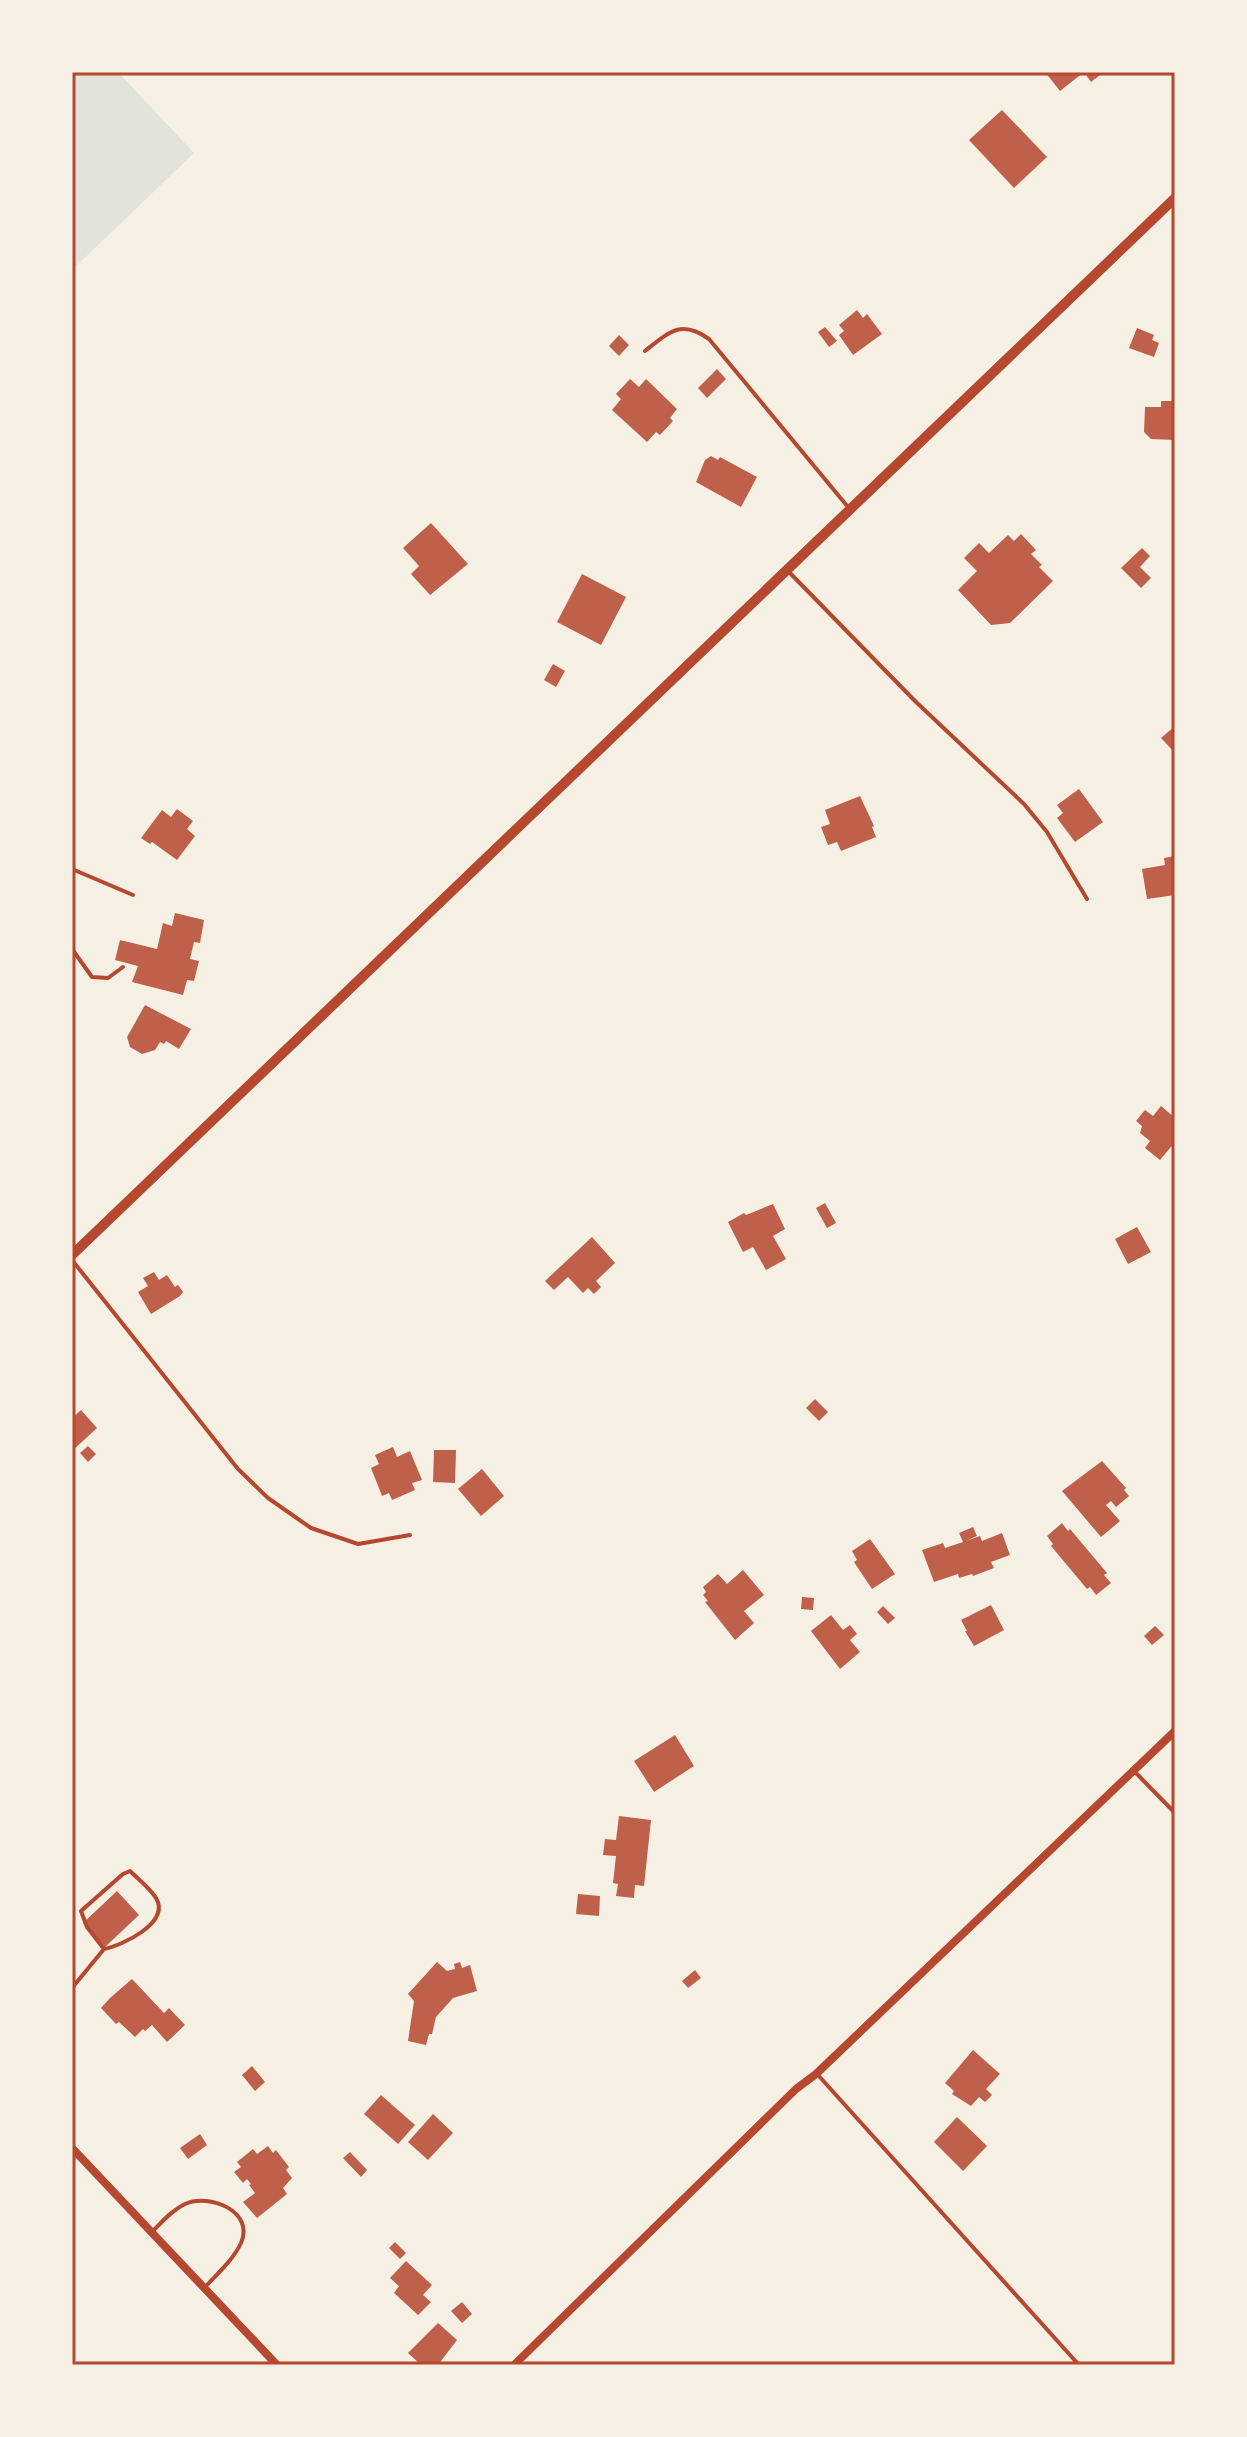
<svg xmlns="http://www.w3.org/2000/svg" width="1247" height="2437" font-family="'DM Sans',sans-serif">
	<style>
		.green { fill: #e2e4dc }
		.building { fill: #bf614a }
		.lines { fill: none; stroke-linecap: round; stroke-linejoin: round }
		.service { stroke: #b5482f; stroke-width: 4 }
		.minor { stroke: #b5482f; stroke-width: 8 }
		.tertiary { stroke: #b5482f; stroke-width: 10 }
		.neatline { fill: none; stroke: #b5482f; stroke-width: 3 }
	</style>
	<rect width="100%" height="100%" fill="#f6efe4"/>
	<!-- green -->
	<path class="green" d="M72 72H118L194 153 72 270Z"/>
	<!-- building -->
	<g class="building">
		<path d="M1045 72H1104L1091 82 1084 72 1060 91Z"/>
		<path d="M1002 110 1047 157 1014 188 969 140Z"/>
		<path d="M857 310 863 318 867 314 882 334 853 355 839 335 844 331 839 325Z"/>
		<path d="M825 327 837 341 829 347 818 332Z"/>
		<path d="M1137 328 1154 335 1152 340 1159 343 1154 357 1129 348Z"/>
		<path d="M619 335 629 345 619 356 609 346Z"/>
		<path d="M717 369 726 379 707 398 698 388Z"/>
		<path d="M630 379 639 387 646 379 677 409 670 418 673 421 660 435 656 432 647 442 612 410 621 399 616 394Z"/>
		<path d="M1161 401H1172V409L1175 412V440L1151 439 1144 432 1145 407H1161Z"/>
		<path d="M711 456 718 460 720 457 757 477 741 507 696 482 705 460Z"/>
		<path d="M431 523 468 564 430 595 411 574 419 566 403 548Z"/>
		<path d="M1021 534 1036 550 1031 554 1042 565 1039 567 1053 581 1010 623 991 625 958 590 977 571 964 558 979 543 989 553 1008 535 1014 541Z"/>
		<path d="M1142 548 1150 556 1140 567 1151 578 1141 588 1121 568Z"/>
		<path d="M582 574 626 597 601 645 557 622Z"/>
		<path d="M553 664 565 671 556 687 544 680Z"/>
		<path d="M1175 726V753L1161 738Z"/>
		<path d="M1079 789 1103 822 1075 842 1057 818 1063 813 1057 805Z"/>
		<path d="M860 796 874 826 872 827 876 837 841 851 837 842 828 845 821 827 830 824 825 810Z"/>
		<path d="M177 809 193 821 187 829 195 836 177 860 152 842 150 844 141 838 162 810 171 817Z"/>
		<path d="M1175 856V895L1147 899 1142 869 1165 865 1164 858Z"/>
		<path d="M175 913 204 920 200 943 194 942 190 959 199 961 194 981 187 980 183 995 132 982 138 966 115 960 120 940 157 949 163 923 172 926Z"/>
		<path d="M145 1005 191 1029 179 1049 166 1041 164 1044 160 1042 155 1050 142 1054 130 1047 127 1037Z"/>
		<path d="M1161 1106 1175 1118V1137L1172 1140 1175 1142 1160 1160 1145 1148 1150 1141 1140 1133 1142 1126 1136 1121 1145 1110 1153 1116Z"/>
		<path d="M825 1203 836 1223 827 1228 816 1208Z"/>
		<path d="M773 1204 785 1229 773 1236 786 1259 766 1270 753 1247 743 1252 728 1222 744 1213 746 1215Z"/>
		<path d="M1137 1227 1151 1252 1128 1264 1115 1239Z"/>
		<path d="M592 1237 615 1263 596 1281 601 1287 594 1294 588 1288 583 1293 568 1277 554 1290 545 1281Z"/>
		<path d="M154 1272 159 1280 167 1275 175 1287 178 1285 183 1292 180 1296 151 1314 138 1292 148 1286 143 1278Z"/>
		<path d="M815 1399 828 1412 819 1421 806 1408Z"/>
		<path d="M81 1410 97 1428 72 1451V1418Z"/>
		<path d="M88 1446 96 1454 88 1462 80 1453Z"/>
		<path d="M393 1447 397 1457 410 1451 422 1480 412 1483 415 1490 392 1500 389 1493 382 1496 371 1468 379 1464 375 1455Z"/>
		<path d="M434 1450H456L455 1483 433 1482Z"/>
		<path d="M1102 1461 1126 1488 1124 1490 1129 1496 1116 1507 1111 1501 1106 1505 1120 1521 1101 1537 1062 1491Z"/>
		<path d="M482 1469 504 1496 481 1516 458 1489Z"/>
		<path d="M1062 1523 1068 1531 1070 1529 1107 1573 1104 1575 1111 1583 1096 1595 1090 1587 1087 1589 1051 1546 1053 1544 1047 1536Z"/>
		<path d="M973 1527 977 1536 966 1541 980 1536 982 1541 1002 1533 1010 1555 991 1562 994 1568 973 1576 972 1574 959 1578 958 1574 934 1582 922 1550 943 1543 945 1548 963 1542 959 1533Z"/>
		<path d="M870 1539 895 1574 872 1589 854 1562 857 1560 852 1551Z"/>
		<path d="M743 1570 764 1595 744 1611 754 1623 735 1640 705 1602 708 1601 703 1595 706 1592 703 1587 718 1574 727 1584Z"/>
		<path d="M802 1597 814 1598 813 1610 801 1609Z"/>
		<path d="M991 1605 1004 1630 974 1646 965 1631H967L961 1620Z"/>
		<path d="M883 1606 895 1618 888 1624 877 1612Z"/>
		<path d="M831 1615 843 1630 850 1625 857 1634 850 1640 860 1652 840 1669 811 1631Z"/>
		<path d="M1155 1626 1164 1635 1152 1645 1144 1636Z"/>
		<path d="M675 1735 694 1766 654 1792 634 1761Z"/>
		<path d="M619 1816 651 1820 644 1886 635 1885 634 1898 616 1896 618 1884 613 1883 616 1856 603 1855 605 1839 616 1840Z"/>
		<path d="M117 1891 139 1915 105 1947 83 1923Z"/>
		<path d="M578 1894 600 1896 599 1916 576 1914Z"/>
		<path d="M437 1962 447 1971 455 1969 454 1964 460 1962 462 1968 470 1965 477 1991 453 1998 436 2017 432 2034H429L426 2045 408 2041 414 2001 408 1994Z"/>
		<path d="M695 1970 701 1978 688 1988 682 1981Z"/>
		<path d="M132 1979 164 2013 169 2008 185 2025 167 2042 152 2025 145 2031 143 2029 135 2037 119 2022 116 2024 101 2008 110 1998Z"/>
		<path d="M973 2050 1000 2074 986 2089 992 2095 985 2102 979 2097 971 2106 952 2094 954 2091 945 2083Z"/>
		<path d="M252 2066 265 2082 255 2091 242 2075Z"/>
		<path d="M381 2095 415 2125 398 2144 364 2114Z"/>
		<path d="M433 2114 453 2133 428 2160 408 2142Z"/>
		<path d="M957 2117 987 2146 963 2171 934 2142Z"/>
		<path d="M200 2134 207 2145 188 2159 180 2148Z"/>
		<path d="M268 2146 273 2153 276 2150 289 2167 286 2170 292 2178 283 2188 287 2194 257 2218 243 2202 255 2193 249 2185 251 2184 247 2179 243 2183 234 2172 241 2167 237 2162 253 2149 257 2154Z"/>
		<path d="M350 2152 367 2170 361 2177 343 2158Z"/>
		<path d="M395 2242 406 2253 400 2259 389 2248Z"/>
		<path d="M406 2261 432 2285 423 2295 431 2302 418 2315 394 2293 399 2286 390 2278Z"/>
		<path d="M462 2302 472 2314 462 2323 451 2311Z"/>
		<path d="M438 2323 457 2340 438 2365H421L408 2353Z"/>
	</g>
	<g class="lines">
		<!-- service -->
		<g class="service">
			<path d="M645 351C669 332 681 319 709 339L848 507"/>
			<path d="M788 571 915 701 1024 804 1047 832 1087 899"/>
			<path d="M72 869 133 895"/>
			<path d="M72 949 92 977 108 978 123 967"/>
			<path d="M72 1260 238 1469 268 1498 311 1528 358 1544 410 1535"/>
			<path d="M1135 1772 1175 1813"/>
			<path d="M72 1988 104 1949C121 1946 171 1923 156 1898 150 1888 138 1879 130 1871L123 1874 81 1911 87 1927 104 1949"/>
			<path d="M818 2075 1079 2365"/>
			<path d="M152 2232C162 2222 172 2210 185 2204 209 2193 255 2211 241 2243 233 2260 218 2273 206 2286"/>
		</g>
		<!-- minor -->
		<g class="minor">
			<path d="M72 2148 277 2365"/>
			<path d="M514 2365 796 2089 816 2074 1175 1731"/>
		</g>
		<!-- tertiary -->
		<path class="tertiary" d="M72 1255 1175 198"/>
	</g>
	<!-- border -->
	<rect width="1247" height="2437" fill="none" stroke="#f6efe4" stroke-width="148"/>
	<rect x="74" y="74" width="1099" height="2289" class="neatline"/>
</svg>
